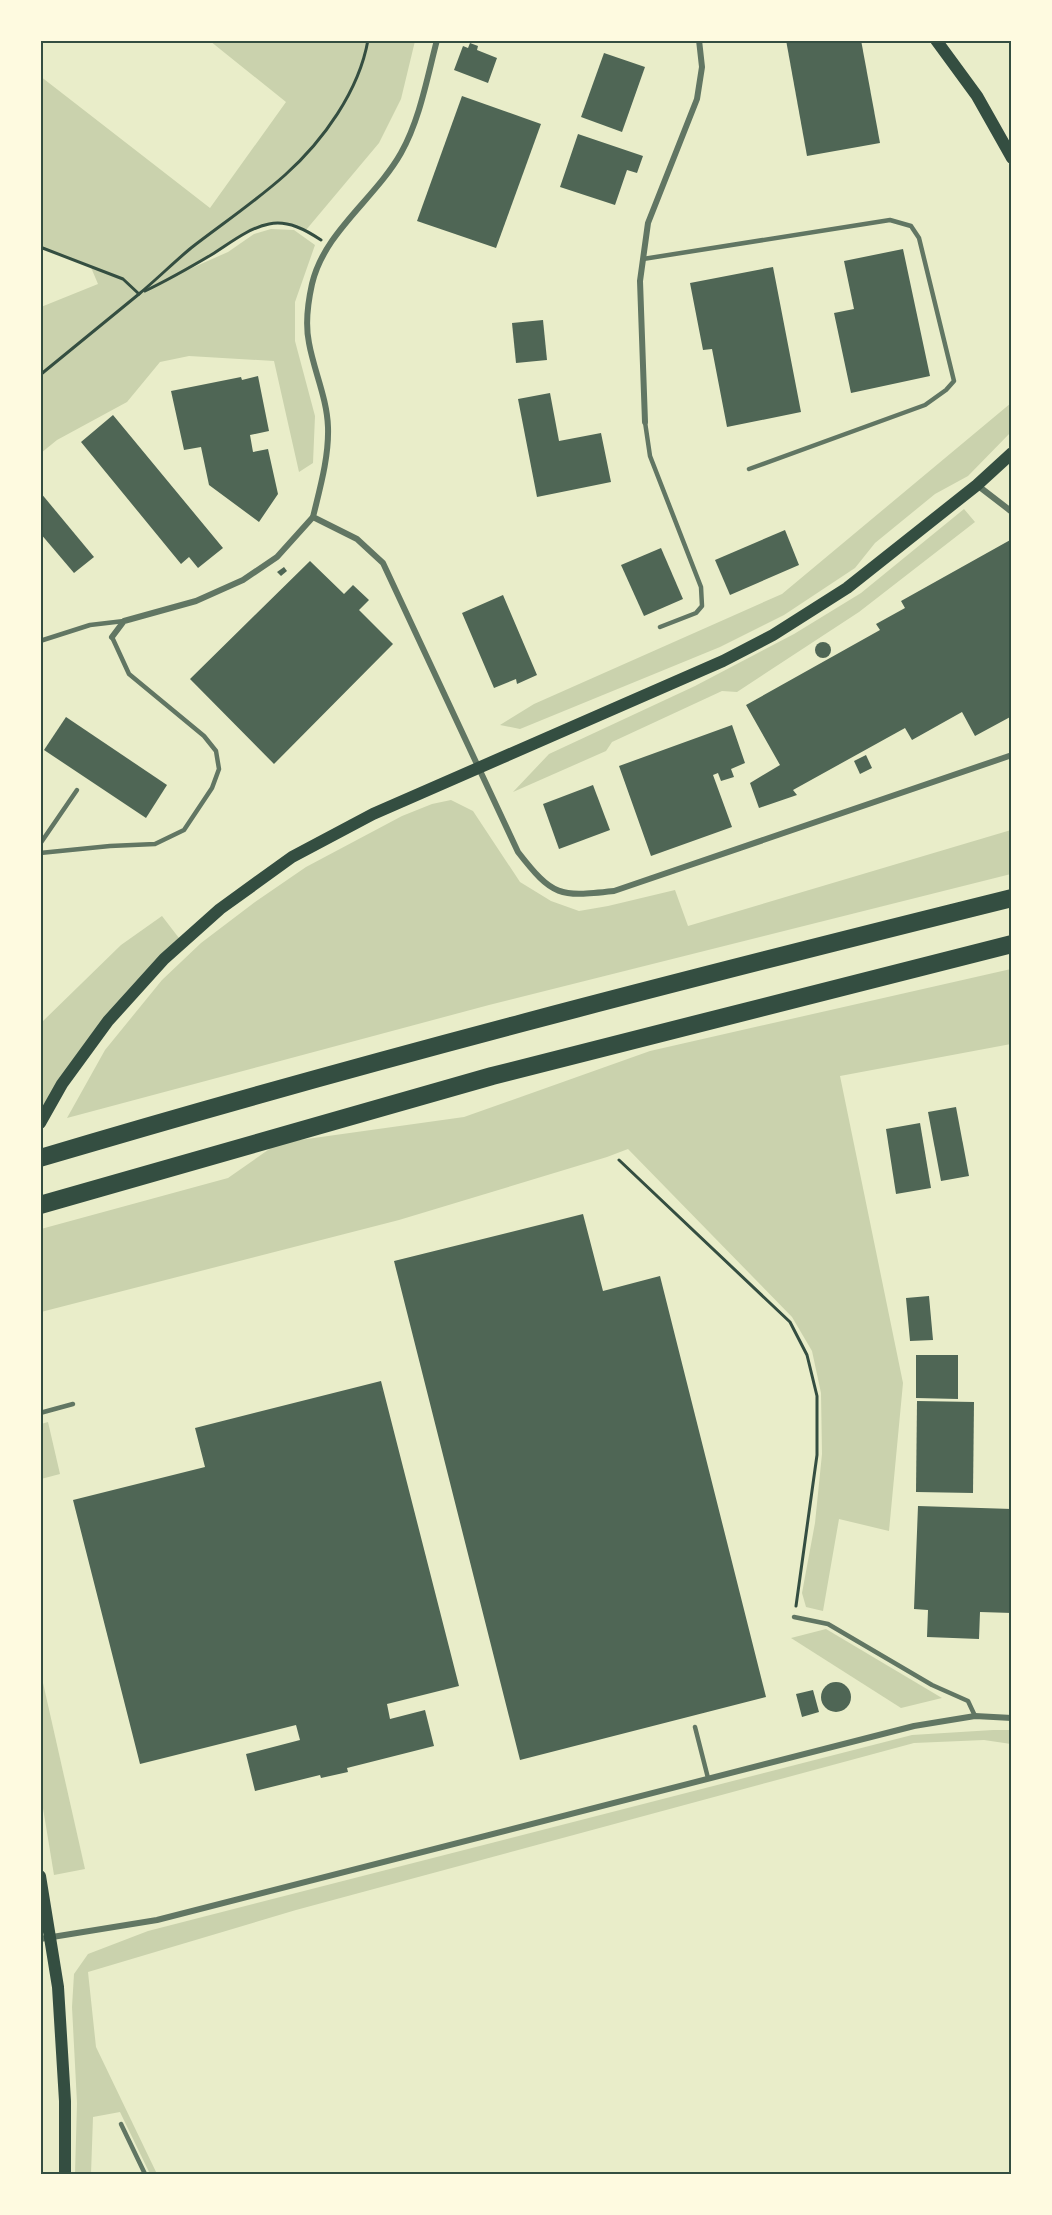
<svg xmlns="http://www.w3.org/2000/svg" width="1052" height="2215" font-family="Ubuntu,sans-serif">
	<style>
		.green { fill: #cad2ad }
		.building { fill: #4f6655 }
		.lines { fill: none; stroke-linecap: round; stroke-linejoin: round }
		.path { stroke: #344e41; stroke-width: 3 }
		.service { stroke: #617663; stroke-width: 4.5 }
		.minor { stroke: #617663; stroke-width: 6 }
		.secondary { stroke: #344e41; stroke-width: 12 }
		.motorway { stroke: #344e41; stroke-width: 18 }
		.neatline { fill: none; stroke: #344e41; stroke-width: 2 }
	</style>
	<rect width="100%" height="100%" fill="#e9edc9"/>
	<!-- green -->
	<g class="green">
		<path d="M210 41H415L401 99 379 143 306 230C294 226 281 221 269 224 245 228 207 258 185 271L228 252 254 234 271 229 294 230 315 245 295 302V341L315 416 313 463 299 472 274 361 189 356 160 362 127 402 57 440 41 453V307L98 284 90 265 41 247 40 76 210 208 286 102Z"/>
		<path d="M1011 403V432L968 476 935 494 875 543 855 568 784 615 720 647 520 729 500 725 534 704 782 594Z"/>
		<path d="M964 509 975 522 859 612 737 692 722 691 612 742 606 751 513 792 549 754 695 686 794 634 861 593Z"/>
		<path d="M451 800 473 811 520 882 551 901 579 911 608 906 675 890 688 926 1011 830V874L489 1005 67 1118 105 1050 162 980 201 943 255 902 306 867 402 816 432 804Z"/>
		<path d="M162 916 182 942 108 1021 41 1123V1023L121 945Z"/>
		<path d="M1011 969V1044L840 1076 903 1383 889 1531 839 1519 823 1611 806 1607 802 1593 815 1523 822 1454 821 1393 812 1351 792 1317 628 1149 607 1157 399 1220 41 1312V1229L228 1178 278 1143 464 1117 650 1051Z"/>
		<path d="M48 1422 60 1474 41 1479V1424Z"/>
		<path d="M826 1629 942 1698 901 1708 791 1638Z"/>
		<path d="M41 1674 85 1869 54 1875 41 1796Z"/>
		<path d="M993 1730H1011V1744L984 1740 914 1743 296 1910 88 1972 96 2047 157 2174H150L120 2112 93 2117 91 2174H75L77 2103 72 2007 74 1974 88 1954 148 1931 912 1735Z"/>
	</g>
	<!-- building -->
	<g class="building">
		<path d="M786 40H861L880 143 807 156Z"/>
		<path d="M470 43 478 46 477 50 497 58 488 83 454 70 463 46 468 48Z"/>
		<path d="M604 53 645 67 622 132 581 117Z"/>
		<path d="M462 96 541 124 496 248 417 221Z"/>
		<path d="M578 134 643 156 637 173 627 170 615 205 560 187Z"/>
		<path d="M903 249 930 376 851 393 834 313 854 309 844 261Z"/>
		<path d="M773 267 801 412 727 427 712 349 703 350 690 283Z"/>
		<path d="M543 320 547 360 516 363 512 323Z"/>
		<path d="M258 376 269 431 250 435 253 452 268 449 278 494 259 522 209 485 201 447 184 450 171 391 241 377 242 380Z"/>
		<path d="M550 393 559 441 601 433 611 482 537 497 518 399Z"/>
		<path d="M113 415 223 548 198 568 189 557 181 564 81 442Z"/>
		<path d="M40 492 94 557 74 573 40 533Z"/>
		<path d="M785 530 799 565 730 595 715 560Z"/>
		<path d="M1012 539V716L975 736 962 712 912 740 905 728 793 790 797 795 759 808 750 783 780 765 746 705 880 630 876 624 905 608 901 601Z"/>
		<path d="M661 548 683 599 644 616 621 565Z"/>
		<path d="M310 561 344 594 353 585 369 600 359 610 393 644 274 764 190 679Z"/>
		<path d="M284 567 287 571 281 576 277 572Z"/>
		<path d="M503 595 537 675 517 684 516 679 494 688 462 613Z"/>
		<circle cx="823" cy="650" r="8"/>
		<path d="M66 717 167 785 146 818 44 750Z"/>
		<path d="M732 725 745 763 731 769 734 777 721 781 718 773 713 775 732 827 651 856 619 766Z"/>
		<path d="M866 755 872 768 860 774 854 761Z"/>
		<path d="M593 785 610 830 559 849 543 804Z"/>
		<path d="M956 1107 969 1176 941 1181 928 1112Z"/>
		<path d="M920 1123 931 1188 896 1194 886 1129Z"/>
		<path d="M583 1214 603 1291 660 1276 766 1697 520 1760 394 1261Z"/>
		<path d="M929 1296 933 1340 910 1341 906 1298Z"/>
		<path d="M916 1355H958V1399L916 1398Z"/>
		<path d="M381 1381 459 1686 387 1704 390 1719 425 1710 434 1746 347 1768 348 1772 321 1778 320 1775 255 1791 246 1754 300 1740 296 1725 140 1764 73 1500 205 1467 195 1428Z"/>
		<path d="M917 1401 974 1402 973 1493 916 1492Z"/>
		<path d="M918 1506 1012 1509V1613L980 1612 979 1639 927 1637 928 1610 914 1609Z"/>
		<circle cx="836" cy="1697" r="15"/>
		<path d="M813 1690 819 1712 802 1717 796 1694Z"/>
	</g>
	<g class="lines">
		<!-- path -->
		<g class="path">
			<path d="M40 247 123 279 139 294C157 279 173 263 191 248 222 224 256 201 285 175 323 141 359 91 368 40"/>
			<path d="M145 291C168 280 189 268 211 255 229 244 248 228 269 224 288 220 306 230 321 240"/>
			<path d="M40 375 139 294"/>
			<path d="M619 1160 790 1322 807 1355 817 1396V1455L796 1606"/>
		</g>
		<!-- service -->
		<g class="service">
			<path d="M643 259 890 220 911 226 919 238 954 381 946 390 925 405 749 469"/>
			<path d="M645 422 650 456 701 587 702 606 696 613 660 627"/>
			<path d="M40 641 90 625 124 621"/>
			<path d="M40 844 77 790"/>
			<path d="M40 853 110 846 155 844 184 830 212 788 219 769 216 751 204 736 129 674 112 637"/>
			<path d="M40 1413 73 1404"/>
			<path d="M794 1617 828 1624 932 1685 968 1701 975 1716"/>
			<path d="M695 1727 708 1778"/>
			<path d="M121 2124 145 2174"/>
		</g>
		<!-- minor -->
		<g class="minor">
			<path d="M437 40C427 78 420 119 401 153 375 199 324 232 312 284 308 302 305 324 309 343 314 371 327 398 328 427 329 457 320 488 313 517L357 539 383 563 518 852C553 897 559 897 614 891L1012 755"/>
			<path d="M645 422 640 281 648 223 697 99 702 67 699 40"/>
			<path d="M977 485 1012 512"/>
			<path d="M112 637 124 621 196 601 243 580 277 557 313 517"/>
			<path d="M40 1939 157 1920 914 1726 975 1716 1012 1718"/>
		</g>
		<!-- secondary -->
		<g class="secondary">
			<path d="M936 40 977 96 1012 158"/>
			<path d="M40 1123 62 1084 108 1021 164 959 220 909 292 857 373 814 723 661 773 635 847 588 977 485 1012 453"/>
			<path d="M40 1876 58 1987 65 2101V2174"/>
		</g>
		<!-- motorway -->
		<g class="motorway">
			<path d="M40 1158C362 1062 686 979 1012 898"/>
			<path d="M40 1205 492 1076 1012 944"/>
		</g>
	</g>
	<!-- border -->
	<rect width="1052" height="2215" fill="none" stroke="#fefae0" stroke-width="84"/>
	<rect x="42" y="42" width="968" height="2131" class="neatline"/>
</svg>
